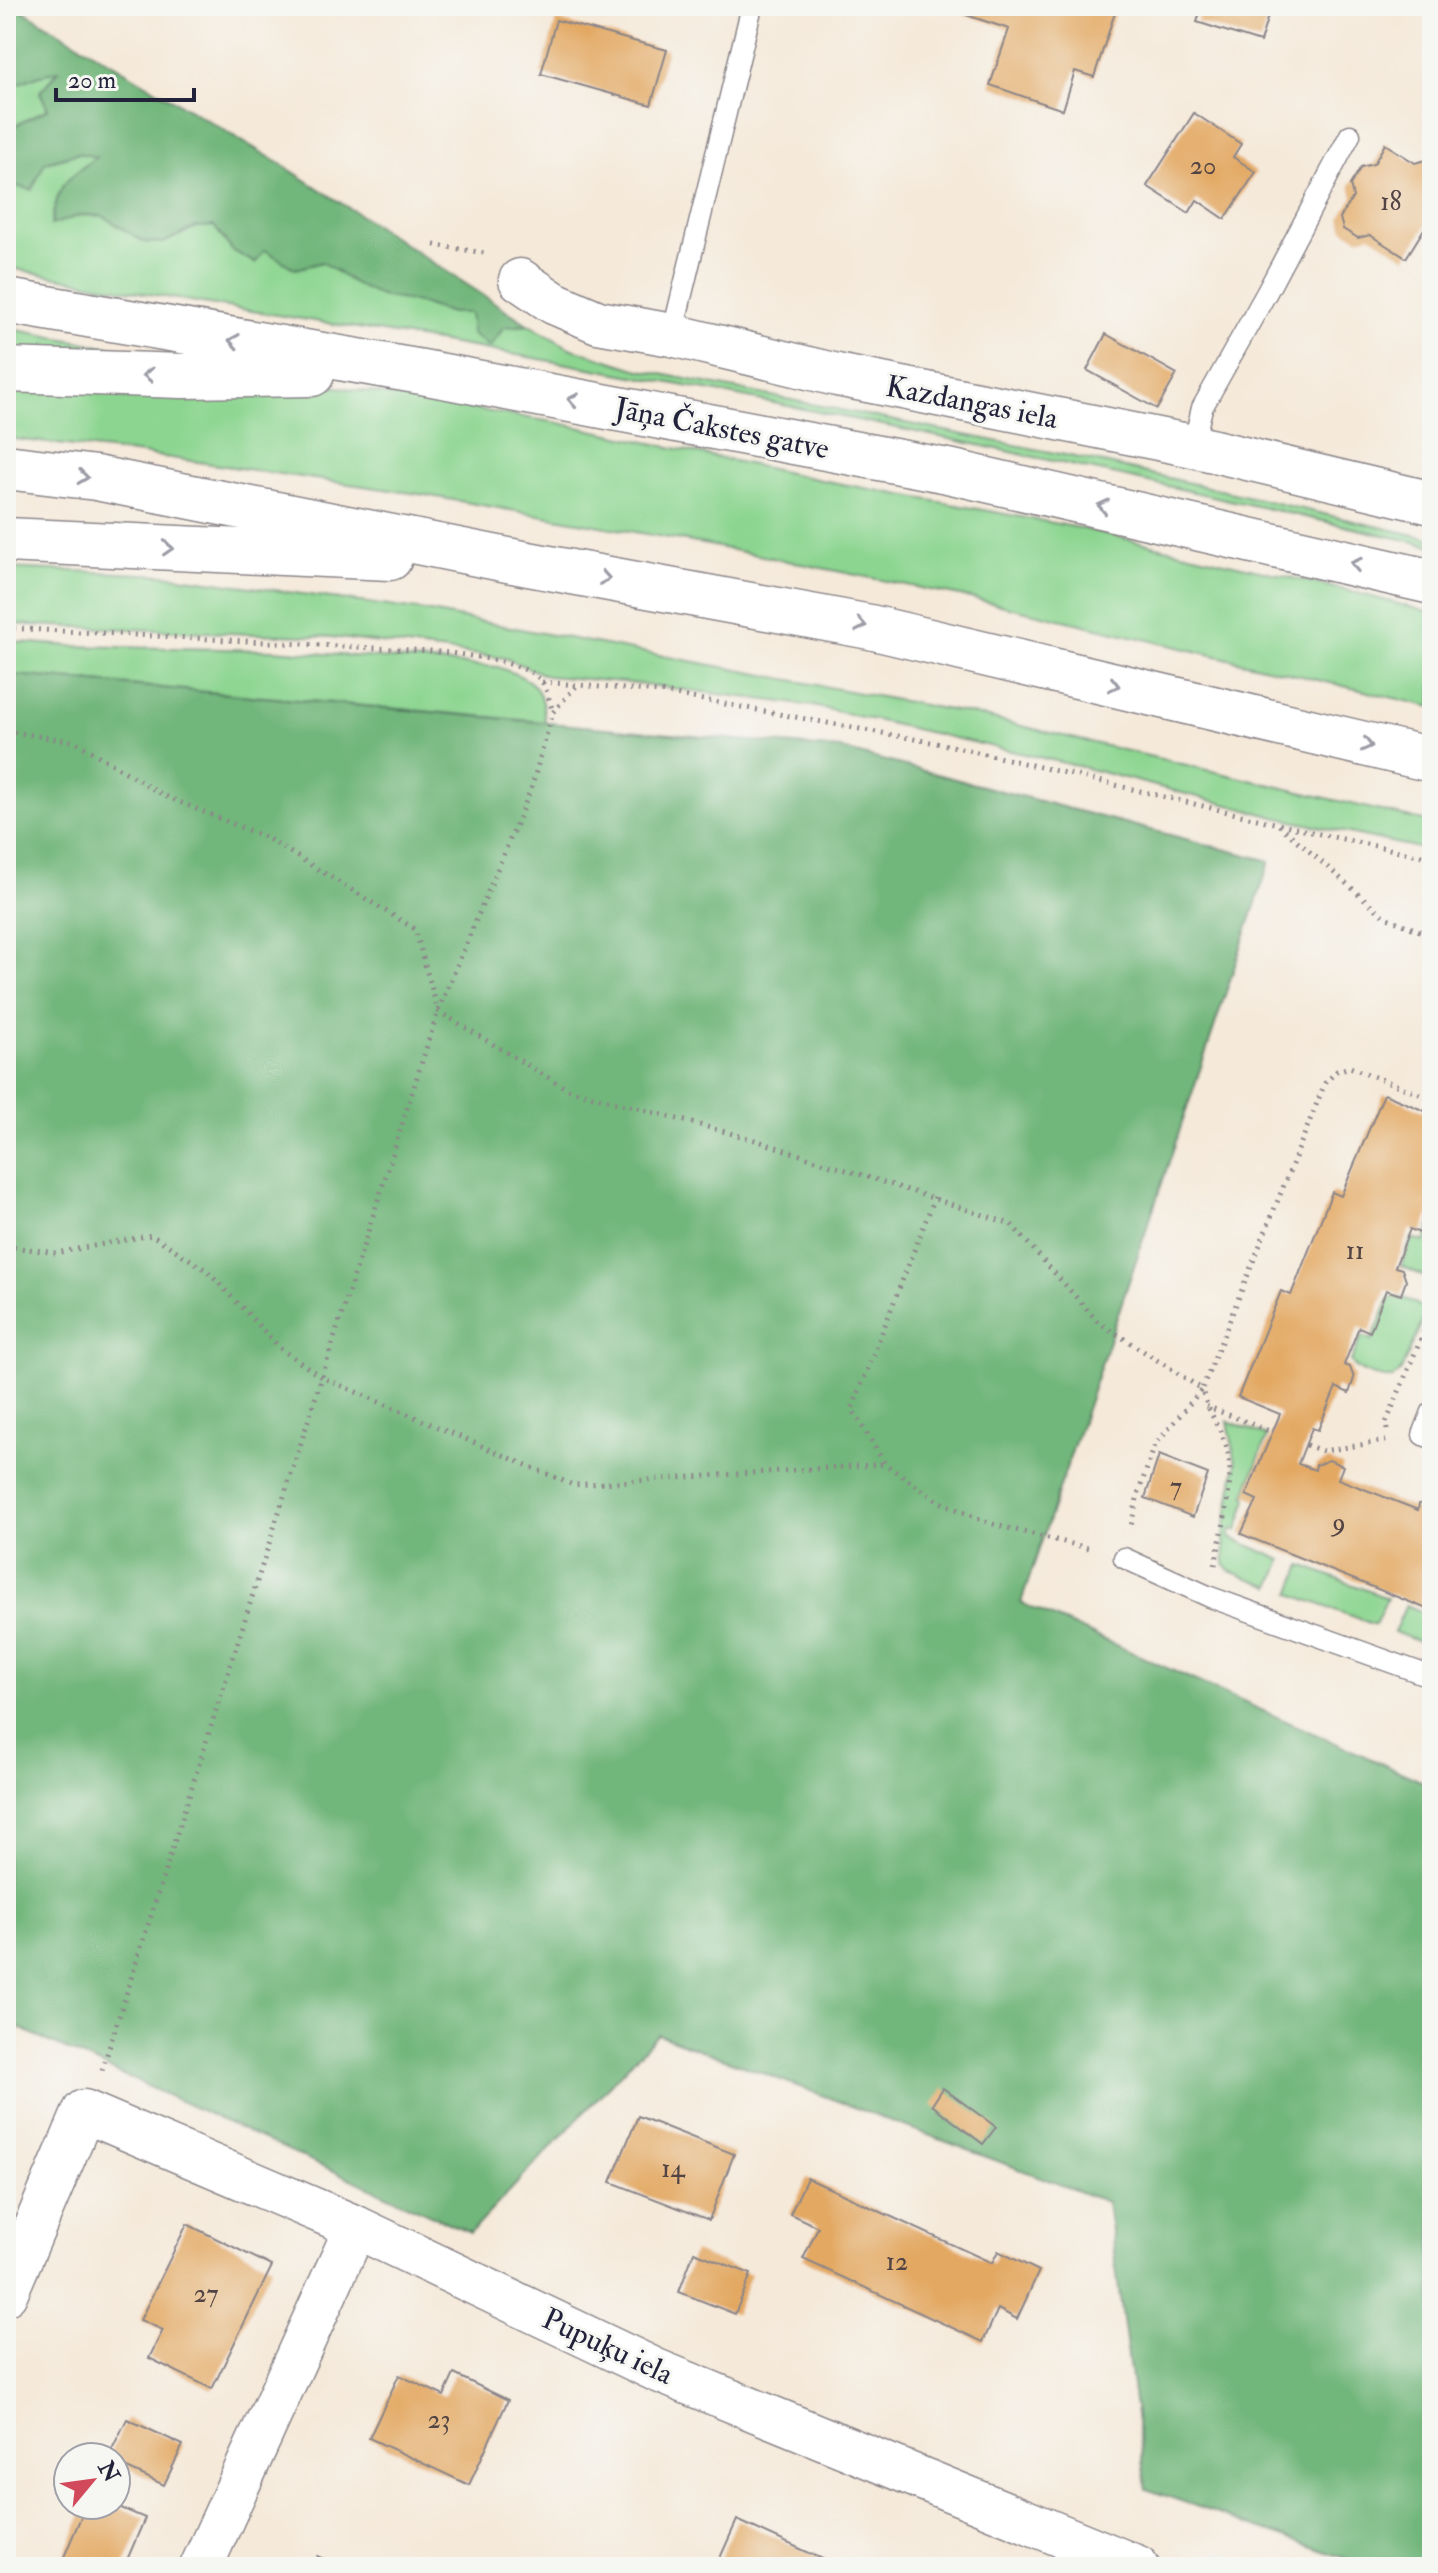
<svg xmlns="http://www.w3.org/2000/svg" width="1438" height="2573" font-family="'IM FELL Double Pica',serif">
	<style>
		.green { fill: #8cd590; stroke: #577c66; stroke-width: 2 }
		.forest { fill: #71b67a; stroke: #4a6c5a; stroke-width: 2 }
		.building { fill: #e3a964 }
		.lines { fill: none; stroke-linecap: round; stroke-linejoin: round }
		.service-casing { stroke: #8c868a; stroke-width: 23 }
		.minor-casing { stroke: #8c868a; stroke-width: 45 }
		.trunk-casing { stroke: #8c868a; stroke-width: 47 }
		.path { stroke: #8c868a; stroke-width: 5; stroke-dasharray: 2 6; stroke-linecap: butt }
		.service { stroke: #fff; stroke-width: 20 }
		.minor { stroke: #fff; stroke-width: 42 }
		.trunk { stroke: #fff; stroke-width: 44 }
		.oneway { stroke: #9c9ca7 }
		.labels { text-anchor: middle; stroke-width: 6; stroke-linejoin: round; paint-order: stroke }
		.number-label { font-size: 26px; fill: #524445 }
		.street-label { font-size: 30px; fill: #22223b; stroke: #f6f6f2 }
	</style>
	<rect width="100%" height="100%" fill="#f6f6f2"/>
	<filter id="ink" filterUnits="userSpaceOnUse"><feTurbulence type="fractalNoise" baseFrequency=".0125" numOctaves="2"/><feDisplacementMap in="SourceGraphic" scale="16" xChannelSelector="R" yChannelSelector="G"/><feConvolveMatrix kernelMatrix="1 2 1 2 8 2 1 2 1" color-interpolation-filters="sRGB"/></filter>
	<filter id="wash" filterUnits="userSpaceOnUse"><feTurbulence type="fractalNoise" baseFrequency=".006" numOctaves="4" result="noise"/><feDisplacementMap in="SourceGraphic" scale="32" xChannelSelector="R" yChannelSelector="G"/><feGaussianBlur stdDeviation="1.8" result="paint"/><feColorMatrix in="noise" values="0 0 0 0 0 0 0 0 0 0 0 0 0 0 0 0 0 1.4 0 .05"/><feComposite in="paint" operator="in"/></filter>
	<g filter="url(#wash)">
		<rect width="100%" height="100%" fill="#f5e9d9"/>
		<!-- green -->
		<g class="green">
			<path d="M59 70 40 92 48 109 16 125 6 134V85L10 87 37 76Z"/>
			<path d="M78 153 97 156 81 215 103 216 144 242 163 243 196 227 214 226 232 250 255 263 265 249 295 269 322 262 357 285 381 296 416 302 451 313H470L504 327 529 325 570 348 636 369 1095 461 1432 539V546C1128 476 824 409 517 355 347 324 175 302 6 267V177L9 184 45 163Z"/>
			<path d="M6 328 209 366 559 423 821 480 1080 528 1361 594 1432 613V707L975 599 703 544 425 495 143 454 6 438Z"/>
			<path d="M6 568 165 575 425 611 971 714 1432 823V851L1279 818 1082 767 813 706 623 682 547 676 505 658 331 637 6 624Z"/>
			<path d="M6 641 70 646 274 650 498 667C532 680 542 683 545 722L6 674Z"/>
			<path d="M1432 1222V1279H1430L1401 1266 1412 1238 1425 1242Z"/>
			<path d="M1390 1297C1406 1298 1412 1300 1424 1310L1425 1315 1401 1371 1393 1378C1380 1379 1357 1373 1351 1361L1362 1336 1372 1340Z"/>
			<path d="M1228 1421 1267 1436 1245 1495 1247 1499 1237 1531 1232 1529 1229 1537 1282 1560 1271 1587 1230 1571 1225 1564 1224 1536 1236 1463Z"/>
			<path d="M1302 1565 1387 1598 1375 1625 1291 1594Z"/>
			<path d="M1406 1605 1432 1616V1647L1394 1632Z"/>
		</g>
		<!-- forest -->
		<g class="forest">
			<path d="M6 6H15L281 164 529 325 504 327 490 347 472 334 470 313H452L416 302 381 296 357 285 322 262 295 269 265 250 255 263 232 250 214 226 196 227 163 243 144 242 103 216 81 215 51 225C59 181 63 183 96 157L78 153 45 162 32 190 8 184 6 177V134L16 125 48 109 40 92 58 71 37 76 10 87 6 85Z"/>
			<path d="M6 674 840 749 1270 861 1021 1603 1432 1786V2567H1371L1146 2489 1107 2202 658 2034 470 2233 6 2022Z"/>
		</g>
		<g id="blocks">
			<!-- building -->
			<g class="building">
				<path d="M949 6H1117L1094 77 1075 71 1063 110 990 85 1009 29 948 9Z"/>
				<path d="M1202 6H1271L1260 42 1197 22Z"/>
				<path d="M556 20 667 50 651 105 541 74Z"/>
				<path d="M1194 113 1241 144 1233 157 1256 172 1225 219 1197 200 1189 213 1147 186Z"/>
				<path d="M1385 144 1415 163 1426 160 1432 164V216L1406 258 1370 235 1358 238 1343 229 1340 218 1353 197 1350 185 1361 167 1374 164Z"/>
				<path d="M1106 334 1177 374 1157 409 1087 370Z"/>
				<path d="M1384 1094 1432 1114V1208L1422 1234 1410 1229 1395 1267 1402 1269 1406 1281 1401 1295 1386 1290 1370 1332 1359 1327 1344 1365 1350 1367 1354 1378 1349 1393 1336 1387 1318 1430 1312 1428 1298 1464 1315 1470 1316 1465 1329 1460 1343 1466 1338 1479 1418 1510 1419 1504 1432 1500V1611L1241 1534 1257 1500 1246 1495 1280 1414 1238 1397 1281 1291 1291 1295 1332 1192 1341 1196Z"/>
				<path d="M1159 1455 1208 1474 1193 1517 1145 1498Z"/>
				<path d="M943 2088 996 2127 983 2144 932 2105Z"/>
				<path d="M638 2116 734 2154 709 2220 611 2182Z"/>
				<path d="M807 2178 992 2263 998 2251 1039 2271 1017 2319 998 2309 983 2342 803 2259 818 2227 790 2214Z"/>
				<path d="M187 2224 272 2266 212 2389 149 2358 163 2330 140 2320Z"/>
				<path d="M694 2252 751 2274 735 2314 679 2292Z"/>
				<path d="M454 2374 508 2400 469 2485 369 2438 399 2375 444 2396Z"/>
				<path d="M127 2419 183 2445 164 2485 116 2463V2457H108Z"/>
				<path d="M86 2505H114L145 2518 124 2567H67L61 2564Z"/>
				<path d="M737 2520 840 2567H716Z"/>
				<path d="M318 2556 343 2567H313Z"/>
			</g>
		</g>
	</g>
	<g filter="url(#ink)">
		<use href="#blocks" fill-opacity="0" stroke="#8c868a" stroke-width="2"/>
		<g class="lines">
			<defs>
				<g id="service">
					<path d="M672 335 752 6"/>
					<path d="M1193 446 1202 408 1267 292 1350 135"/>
					<path d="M1432 1412 1423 1435 1432 1438"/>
					<path d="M1124 1558 1210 1597 1432 1677"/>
				</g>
				<g id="minor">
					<path d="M520 280 554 303 598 322 672 335 837 375 1193 446 1432 503"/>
					<path d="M6 2294 84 2111 356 2227 656 2370 1138 2567"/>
					<path d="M201 2567 356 2227"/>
				</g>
				<g id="trunk">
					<path d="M6 301 422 372 948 471 1432 582"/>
					<path d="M6 370 182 376 312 374"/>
					<path d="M6 467 96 478 528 564 870 627 1432 760"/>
					<path d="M6 540 390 558"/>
				</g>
			</defs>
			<!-- service casing -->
			<use href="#service" class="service-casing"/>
			<!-- minor casing -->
			<use href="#minor" class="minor-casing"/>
			<!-- trunk casing -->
			<use href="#trunk" class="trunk-casing"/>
			<!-- path -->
			<g class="path">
				<path d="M434 245 485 253"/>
				<path d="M6 628 431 651C456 654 527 660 542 682 547 689 550 703 553 712"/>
				<path d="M542 682 660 692 952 746 1324 835 1432 858"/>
				<path d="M6 731 76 742 165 796 267 838 415 929 438 1011 567 1089 755 1140 1011 1224 1098 1322 1202 1389 1155 1445 1138 1494 1131 1526"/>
				<path d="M1279 825 1385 917 1432 936"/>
				<path d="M935 1197 852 1409 885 1464 938 1501 988 1523 1092 1549"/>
				<path d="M6 1246 56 1253 152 1235 206 1270 281 1349 321 1377 573 1485 885 1464"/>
				<path d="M1206 1406 1272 1432"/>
				<path d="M1387 1430 1386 1423 1432 1312"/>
				<path d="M1306 1445 1323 1451 1391 1440"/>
				<path d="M1215 1565C1221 1534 1235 1484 1228 1453 1223 1430 1207 1412 1202 1389L1325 1083 1337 1071 1350 1067 1432 1099"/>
				<path d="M102 2070 438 1011 531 789 553 712 578 684"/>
			</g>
			<!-- service -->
			<use href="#service" class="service"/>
			<!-- minor -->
			<use href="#minor" class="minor"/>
			<!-- trunk -->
			<use href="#trunk" class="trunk"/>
		</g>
		<!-- one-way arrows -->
		<defs><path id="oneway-chevron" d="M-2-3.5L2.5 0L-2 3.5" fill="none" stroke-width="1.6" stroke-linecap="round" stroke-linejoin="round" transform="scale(2)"/></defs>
		<g class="oneway">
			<use href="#oneway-chevron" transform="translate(234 341) rotate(-171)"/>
			<use href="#oneway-chevron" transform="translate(148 375) rotate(-178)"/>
			<use href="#oneway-chevron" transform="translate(573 400) rotate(-169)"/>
			<use href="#oneway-chevron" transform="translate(83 477) rotate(7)"/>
			<use href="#oneway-chevron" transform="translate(1103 506) rotate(-167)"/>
			<use href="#oneway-chevron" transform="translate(168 548) rotate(3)"/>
			<use href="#oneway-chevron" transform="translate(1356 564) rotate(-167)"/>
			<use href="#oneway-chevron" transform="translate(605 578) rotate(10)"/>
			<use href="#oneway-chevron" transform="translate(861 625) rotate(11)"/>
			<use href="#oneway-chevron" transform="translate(1114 685) rotate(13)"/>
			<use href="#oneway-chevron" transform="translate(1367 745) rotate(13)"/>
		</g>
	</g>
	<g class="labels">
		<!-- number labels -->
		<g class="number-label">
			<text x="1203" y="174">20</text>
			<text x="1391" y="210">18</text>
			<text x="1355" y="1259">11</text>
			<text x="1176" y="1495">7</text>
			<text x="1339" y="1531">9</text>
			<text x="673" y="2177">14</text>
			<text x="897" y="2270">12</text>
			<text x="206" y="2302">27</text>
			<text x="439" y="2428">23</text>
		</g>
		<!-- street labels -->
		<g class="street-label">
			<text transform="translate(972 402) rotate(11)" y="10">Kazdangas iela</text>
			<text transform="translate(722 428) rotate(11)" y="10">Jāņa Čakstes gatve</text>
			<text transform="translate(608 2346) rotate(25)" y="10">Pupuķu iela</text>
		</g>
	</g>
	<!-- margin -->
	<rect width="1438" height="2573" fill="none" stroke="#f6f6f2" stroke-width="32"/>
	<!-- north arrow -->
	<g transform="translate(92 2481) rotate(61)"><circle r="38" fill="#f6f6f2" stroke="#a1a1a9" stroke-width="2"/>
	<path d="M0-6L14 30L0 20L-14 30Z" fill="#d1495b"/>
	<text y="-12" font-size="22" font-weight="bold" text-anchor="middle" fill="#22223b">N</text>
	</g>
	<!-- scale -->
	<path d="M56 88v12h138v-12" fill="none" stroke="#22223b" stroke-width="4"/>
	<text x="68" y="88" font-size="24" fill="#22223b" stroke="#f6f6f2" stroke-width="6" paint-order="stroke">20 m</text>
</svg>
